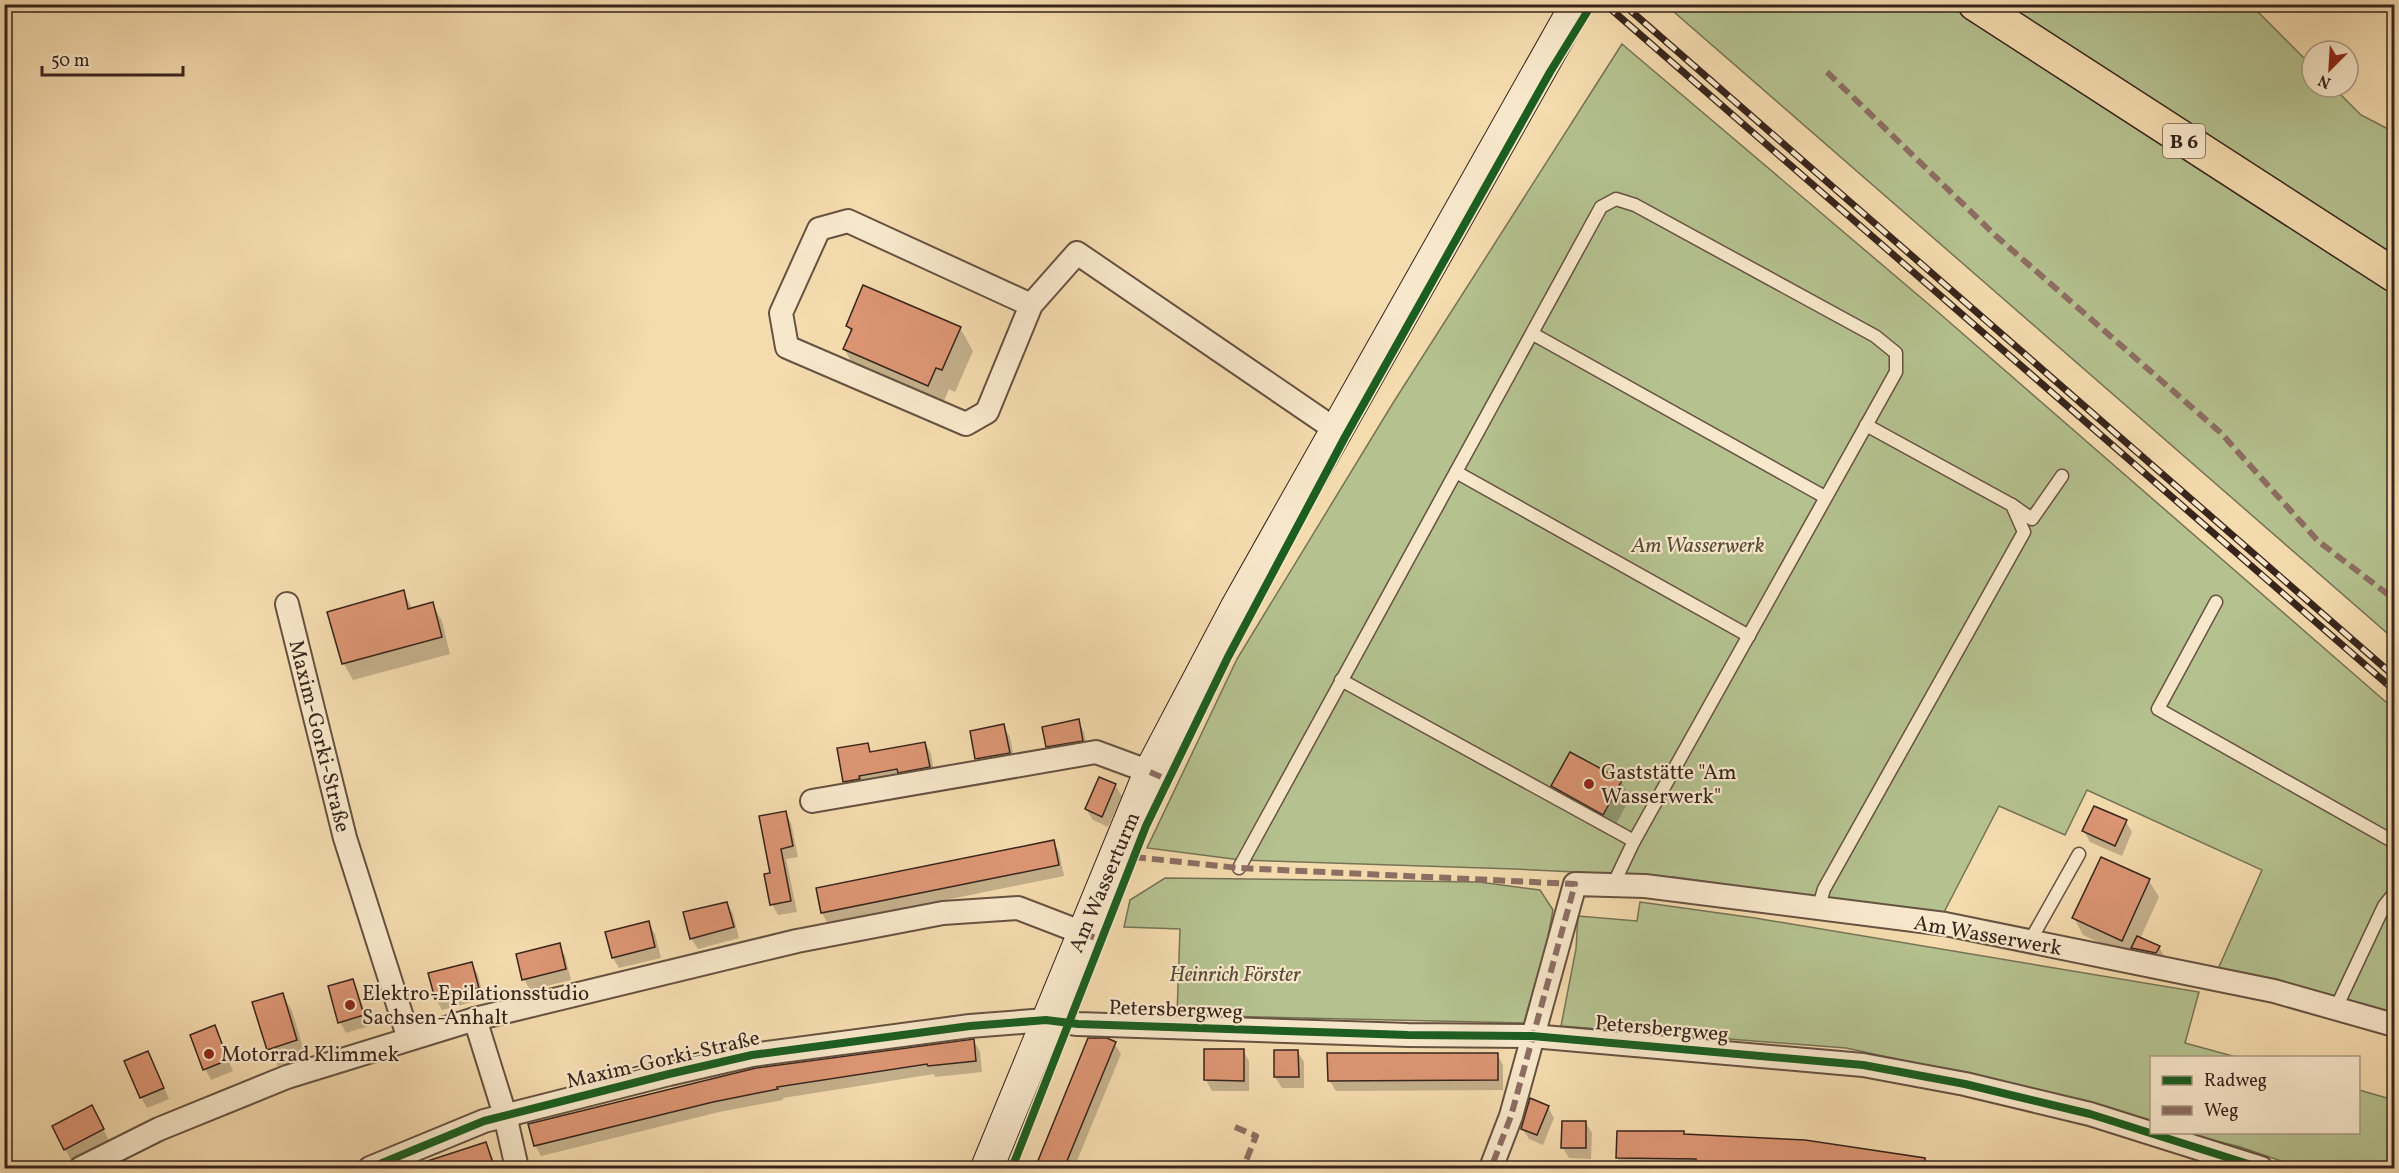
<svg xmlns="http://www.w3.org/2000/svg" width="2399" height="1173" font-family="Vollkorn,serif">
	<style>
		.green { fill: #b5c290; stroke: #767356; stroke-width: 1.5 }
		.shadow { fill: #0003 }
		.building { fill: #dd9674; stroke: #37241c; stroke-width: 1.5 }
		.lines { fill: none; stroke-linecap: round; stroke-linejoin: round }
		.lane-casing { stroke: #665241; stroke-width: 15 }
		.street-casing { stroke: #665241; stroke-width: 26 }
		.secondary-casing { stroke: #37241c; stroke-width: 34 }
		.primary-casing { stroke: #37241c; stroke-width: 36 }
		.lane { stroke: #f8e8cb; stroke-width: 12 }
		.street { stroke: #f8e8cb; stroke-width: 22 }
		.secondary { stroke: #f8e8cb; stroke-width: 32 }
		.primary { stroke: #f5dcaf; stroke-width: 33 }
		.rail-casing { stroke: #37241c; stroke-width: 7 }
		.rail { stroke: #f8e8cb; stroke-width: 4.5; stroke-dasharray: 14; stroke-linecap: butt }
		.quiet { stroke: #8d6e63; stroke-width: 6; stroke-dasharray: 12 6; stroke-linecap: butt }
		.cycleway-casing { stroke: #f8e8cb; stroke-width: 11 }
		.cycleway { stroke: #1b5e20; stroke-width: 8 }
		.poi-dot { fill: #8f2418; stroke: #f8e8cb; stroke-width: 2 }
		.labels { text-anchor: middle; stroke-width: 4.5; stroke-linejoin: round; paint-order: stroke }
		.shield { fill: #f8e8cb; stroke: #715f50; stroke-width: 1.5 }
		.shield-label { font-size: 20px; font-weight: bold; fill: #37241c }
		.park-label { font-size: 21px; font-style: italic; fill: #564c39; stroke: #f8e8cb }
		.street-label { font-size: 21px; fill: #37241c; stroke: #f8e8cb }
		.poi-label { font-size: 21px; fill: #37241c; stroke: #f8e8cb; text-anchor: start }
	</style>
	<rect width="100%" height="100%" fill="#f5dcaf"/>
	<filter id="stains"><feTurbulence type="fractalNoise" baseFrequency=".00333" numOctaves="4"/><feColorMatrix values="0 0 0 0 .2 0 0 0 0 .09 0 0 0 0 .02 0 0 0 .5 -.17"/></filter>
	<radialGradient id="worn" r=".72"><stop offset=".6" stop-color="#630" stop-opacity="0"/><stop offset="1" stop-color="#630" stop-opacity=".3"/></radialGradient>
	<!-- green -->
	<g class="green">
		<path d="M1666 5H2251L2312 66V87H2333L2361 115 2394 132V639Z"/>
		<path d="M1622 44 1939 313 2394 709V1015L2218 969 2262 870 2087 790 2065 835 1999 806 1942 916 1674 877 1514 869 1241 860 1147 848 1237 659 1393 403Z"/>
		<path d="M1165 878 1479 882 1540 890 1553 910 1547 942 1524 1023 1177 1015 1180 929 1124 927 1130 900Z"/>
		<path d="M1640 902 1755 918 2199 992 2185 1043 2236 1057 2152 1058 2151 1124 2004 1082 1846 1048 1561 1026 1576 949 1578 916 1637 921Z"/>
		<path d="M2359 1090 2394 1100V1164L2393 1168H2302L2240 1147 2185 1133 2358 1132Z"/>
	</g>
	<!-- shadow -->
	<g class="shadow">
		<path d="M847 326 960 328 973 351 955 392 949 389 941 408 857 372 844 349 852 333Z"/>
		<path d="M403 592 413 609 432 604 442 621 450 654 353 680 344 664 329 613Z"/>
		<path d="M1078 721 1084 732 1088 751 1054 757 1047 746Z"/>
		<path d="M1003 726 1010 737 1015 764 983 770 977 759Z"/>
		<path d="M925 743 931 754 935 778 851 792 844 781 867 745 871 753Z"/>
		<path d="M1621 781 1630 798 1613 830 1563 803 1553 786Z"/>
		<path d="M1115 785 1122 796 1108 827 1093 820 1086 809Z"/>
		<path d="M785 812 791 823 798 857 786 859 797 912 778 915 772 904V874Z"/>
		<path d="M2126 822 2132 832 2122 856 2090 842 2084 831Z"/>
		<path d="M1053 841 1059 852 1064 876 828 924 822 913 817 889Z"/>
		<path d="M2102 859 2149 881 2159 897 2140 939 2159 947 2165 958 2139 959 2134 950 2131 957 2083 935 2074 918Z"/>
		<path d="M727 903 733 914 739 938 698 949 691 938Z"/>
		<path d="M648 923 655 934 661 958 619 968 613 958Z"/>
		<path d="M559 945 565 956 571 980 530 990 524 979Z"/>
		<path d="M472 964 478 975 484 999 442 1010 436 999 430 974Z"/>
		<path d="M352 981 358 992 369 1026 346 1033 340 1022Z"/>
		<path d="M282 994 292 1011 306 1057 278 1066 268 1049Z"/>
		<path d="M214 1027 233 1071 211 1080 205 1069Z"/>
		<path d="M1089 1039 1114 1043 1121 1054 1074 1168H1036Z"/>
		<path d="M974 1041 980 1052 982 1072 935 1077 934 1074 783 1098V1100L719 1112 541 1156 535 1145 530 1125Z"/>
		<path d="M1243 1050 1249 1061V1091H1212L1206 1080Z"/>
		<path d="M1297 1051 1304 1062V1088H1282L1275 1077V1052Z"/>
		<path d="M1497 1054 1503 1065V1090L1336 1091 1329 1080Z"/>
		<path d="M153 1064 169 1099 147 1108 141 1097Z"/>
		<path d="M1548 1107 1554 1118 1543 1145 1529 1139 1522 1128Z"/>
		<path d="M98 1118 109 1141 71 1160 65 1149Z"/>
		<path d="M1586 1123 1592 1133 1591 1159 1569 1158 1563 1148Z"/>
		<path d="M1685 1136 1805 1141 1979 1168H1624L1617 1157Z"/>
		<path d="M486 1144 496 1168H445L441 1158Z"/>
		<path d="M4 1149H6L16 1168H4Z"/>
	</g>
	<!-- building -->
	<g class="building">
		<path d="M863 285 961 327 942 370 936 368 928 386 843 349 852 329 846 326Z"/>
		<path d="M404 590 408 609 433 602 442 637 342 664 327 612Z"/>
		<path d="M1079 719 1083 741 1046 747 1042 727Z"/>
		<path d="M1004 724 1010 753 975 759 970 731Z"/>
		<path d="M925 742 930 767 898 773 897 769 859 776 860 779 843 782 837 748 868 743 870 752Z"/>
		<path d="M1570 752 1622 780 1603 815 1551 786Z"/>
		<path d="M1099 777 1116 784 1102 817 1085 809Z"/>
		<path d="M2094 806 2127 820 2115 846 2082 831Z"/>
		<path d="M786 811 793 846 781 849 791 901 770 905 764 874 770 873 759 816Z"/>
		<path d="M1054 840 1059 865 821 913 816 888Z"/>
		<path d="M2101 857 2150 879 2122 941 2072 918Z"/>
		<path d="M727 902 734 927 690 939 683 912Z"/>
		<path d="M649 921 655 947 612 958 605 932Z"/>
		<path d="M2137 936 2160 946 2156 953 2131 948Z"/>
		<path d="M560 943 566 969 522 980 516 954Z"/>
		<path d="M472 962 479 988 435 999 428 973Z"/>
		<path d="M353 979 364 1015 338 1023 328 986Z"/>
		<path d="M283 993 297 1040 267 1050 252 1002Z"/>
		<path d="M215 1025 228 1060 203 1070 190 1035Z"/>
		<path d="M1088 1038H1107L1116 1042 1064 1168H1035Z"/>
		<path d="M974 1039 976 1061 928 1066 927 1064 777 1087 778 1089 713 1102 534 1146 528 1124 756 1068Z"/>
		<path d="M1204 1049H1244V1081L1204 1080Z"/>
		<path d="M1274 1050H1298L1299 1077H1274Z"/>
		<path d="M148 1051 164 1088 140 1098 124 1061Z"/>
		<path d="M1327 1053H1498V1080L1328 1081Z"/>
		<path d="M1530 1098 1549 1106 1537 1135 1521 1129Z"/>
		<path d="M92 1105 104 1129 64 1150 52 1126Z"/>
		<path d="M1562 1121H1586V1148H1561Z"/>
		<path d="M1617 1131H1684V1134L1805 1140 1925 1158V1168H1823L1780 1167V1164L1696 1162V1159L1616 1158Z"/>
		<path d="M486 1142 494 1166 485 1168H415V1165Z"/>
	</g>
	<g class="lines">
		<defs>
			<g id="lane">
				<path d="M1533 334 1825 497"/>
				<path d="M1866 425 2012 505"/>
				<path d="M1456 472 1749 636"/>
				<path d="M2216 602 2158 709 2394 842"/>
				<path d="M1341 680 1634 841"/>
				<path d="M1239 868 1601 207 1616 199 1635 205 1875 336 1896 353V372L1634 841 1613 885"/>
				<path d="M1823 908 1821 899 1824 889 2024 532 2012 505 2032 519 2062 476"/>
				<path d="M2030 941 2079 854"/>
				<path d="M2336 1008 2384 906 2392 896 2394 897"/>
			</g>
			<g id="street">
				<path d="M1031 305 848 221 819 229 781 313 787 347 966 424 987 412 1031 305 1077 253 1336 430"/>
				<path d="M287 604 345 838 409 1039"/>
				<path d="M812 801 1096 752 1150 772"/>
				<path d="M475 1019 505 1115 517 1168"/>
				<path d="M81 1168 159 1129 287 1077 475 1019 797 941 943 913 1018 908 1083 933"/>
				<path d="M370 1168 484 1121 669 1074 752 1055 970 1026 1046 1020 1078 1024 1408 1035 1532 1036 1863 1065 1965 1084 2090 1114 2261 1168"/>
				<path d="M1491 1168 1511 1116 1575 884 1645 886 1945 924 2274 991 2394 1025"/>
			</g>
			<path id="secondary" d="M987 1168 1150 772 1238 605 1577 4"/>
			<path id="primary" d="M1975 4 2394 275"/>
		</defs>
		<!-- lane casing -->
		<use href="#lane" class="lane-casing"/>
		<!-- street casing -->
		<use href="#street" class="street-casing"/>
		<!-- secondary casing -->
		<use href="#secondary" class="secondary-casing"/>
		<!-- primary casing -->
		<use href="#primary" class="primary-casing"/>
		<!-- lane -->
		<use href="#lane" class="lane"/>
		<!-- street -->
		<use href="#street" class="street"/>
		<!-- secondary -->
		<use href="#secondary" class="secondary"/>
		<!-- primary -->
		<use href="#primary" class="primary"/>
		<defs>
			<g id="rail">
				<path d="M1605 4 2394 690"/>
				<path d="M1623 4 2394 676"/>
			</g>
		</defs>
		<!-- rail casing -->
		<use href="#rail" class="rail-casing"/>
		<!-- rail -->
		<use href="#rail" class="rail"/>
		<!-- quiet -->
		<g class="quiet">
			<path d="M1827 72 1996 236 2220 432 2318 541 2394 599"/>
			<path d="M1150 772 1168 780"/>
			<path d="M1134 857 1239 868 1575 884 1511 1116 1491 1168"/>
			<path d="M1083 933 1101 940"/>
			<path d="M1235 1127 1256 1136 1243 1168"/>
		</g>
		<defs>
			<g id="cycleway">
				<path d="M370 1168 484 1121 669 1074 752 1055 970 1026 1046 1020 1078 1024 1408 1035 1532 1036 1863 1065 1965 1084 2090 1114 2261 1168"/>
				<path d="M1012 1168 1146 826 1228 657 1345 437 1550 72 1592 4"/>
			</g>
		</defs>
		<!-- cycleway casing -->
		<use href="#cycleway" class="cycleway-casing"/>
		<!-- cycleway -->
		<use href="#cycleway" class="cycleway"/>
	</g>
	<!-- markers -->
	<g class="poi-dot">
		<circle cx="1589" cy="784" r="6"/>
		<circle cx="350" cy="1005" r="6"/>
		<circle cx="209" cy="1054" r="6"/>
	</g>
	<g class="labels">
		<!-- shield labels -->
		<rect class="shield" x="2163" y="124" width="42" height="34" rx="4.5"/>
		<g class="shield-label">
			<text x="2184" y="148">B 6</text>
		</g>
		<!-- park labels -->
		<g class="park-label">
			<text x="1698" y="552">Am Wasserwerk</text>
			<text x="1235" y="981">Heinrich Förster</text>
		</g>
		<!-- street labels -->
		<g class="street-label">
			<text transform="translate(320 736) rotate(76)" y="7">Maxim-Gorki-Straße</text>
			<text transform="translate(1104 882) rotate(-67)" y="7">Am Wasserturm</text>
			<text transform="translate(1988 935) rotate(10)" y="7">Am Wasserwerk</text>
			<text transform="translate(1176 1009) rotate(2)" y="7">Petersbergweg</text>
			<text transform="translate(1662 1028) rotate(5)" y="7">Petersbergweg</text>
			<text transform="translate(663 1059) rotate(-13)" y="7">Maxim-Gorki-Straße</text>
		</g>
		<!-- poi labels -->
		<g class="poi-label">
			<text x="1601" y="779">Gaststätte "Am<tspan x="1601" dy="24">Wasserwerk"</tspan></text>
			<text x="362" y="1000">Elektro-Epilationsstudio<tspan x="362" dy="24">Sachsen-Anhalt</tspan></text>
			<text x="221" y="1061">Motorrad Klimmek</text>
		</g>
	</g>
	<!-- margin -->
	<rect width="2399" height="1173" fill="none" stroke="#f5dcaf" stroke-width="24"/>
	<rect x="6" y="6" width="2387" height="1161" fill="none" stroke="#37241c" stroke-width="3"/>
	<rect x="12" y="12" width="2375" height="1149" fill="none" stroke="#37241c" stroke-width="1.5"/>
	<!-- legend -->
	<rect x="2150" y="1056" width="210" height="78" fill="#f8e8cb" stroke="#ab9a85" stroke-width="1.5"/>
	<rect x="2162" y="1076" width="30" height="9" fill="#1b5e20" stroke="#ab9a85" stroke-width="1.5"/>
	<text x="2204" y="1086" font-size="18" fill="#37241c">Radweg</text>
	<rect x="2162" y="1106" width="30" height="9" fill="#8d6e63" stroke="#ab9a85" stroke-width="1.5"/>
	<text x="2204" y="1116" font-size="18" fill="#37241c">Weg</text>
	<!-- north arrow -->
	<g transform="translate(2330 69) rotate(204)"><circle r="28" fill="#f8e8cb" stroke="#ab9a85" stroke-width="1.5"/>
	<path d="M0-4.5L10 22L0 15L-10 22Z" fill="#8f2418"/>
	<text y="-9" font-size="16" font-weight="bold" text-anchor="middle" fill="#37241c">N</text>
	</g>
	<!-- scale -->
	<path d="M42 66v9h141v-9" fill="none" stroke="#37241c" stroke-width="3"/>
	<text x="51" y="66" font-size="18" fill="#37241c" stroke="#f8e8cb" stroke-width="4.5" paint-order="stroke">50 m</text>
	<rect width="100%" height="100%" filter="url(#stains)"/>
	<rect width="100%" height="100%" fill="url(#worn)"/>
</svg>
